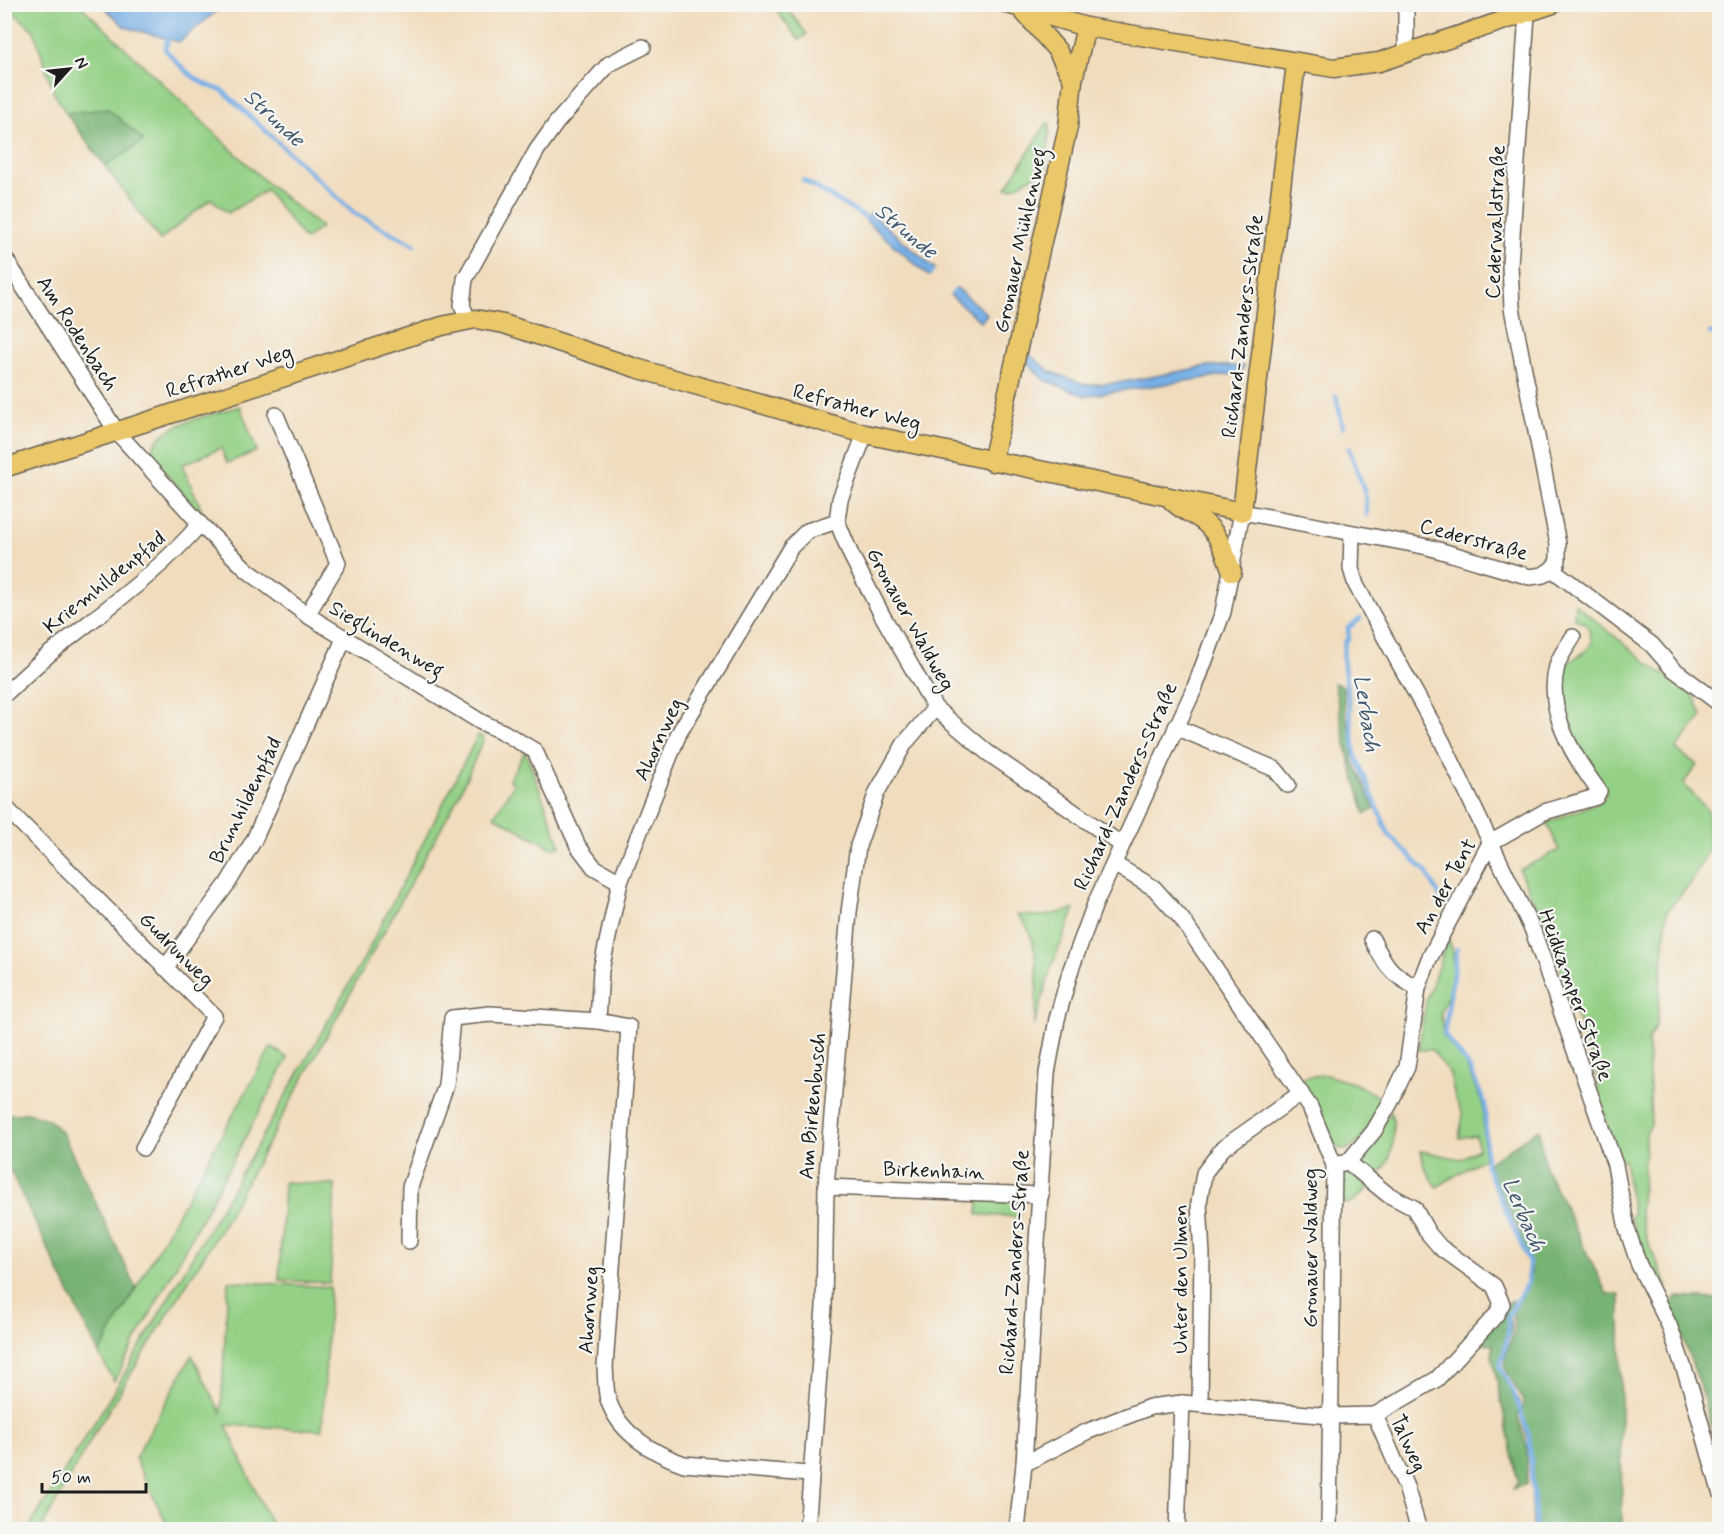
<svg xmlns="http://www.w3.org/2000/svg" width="1724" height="1534" font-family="Mynerve,sans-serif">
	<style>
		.green { fill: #94d186; stroke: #587651; stroke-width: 1.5 }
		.forest { fill: #77b373; stroke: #4a6848; stroke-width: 1.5 }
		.water { fill: #76aee5; stroke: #496580; stroke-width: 1.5 }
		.pier { fill: #f1ddbe }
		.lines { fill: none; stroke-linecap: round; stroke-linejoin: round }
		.stream { stroke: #76aee5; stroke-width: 4.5 }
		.minor-casing { stroke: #676055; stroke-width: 18 }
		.major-casing { stroke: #676055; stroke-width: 21 }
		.minor { stroke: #fff; stroke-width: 15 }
		.major { stroke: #eac769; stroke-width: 18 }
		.labels { text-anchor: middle; stroke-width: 4.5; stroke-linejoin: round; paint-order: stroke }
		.street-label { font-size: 21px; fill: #1c1c1c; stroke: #f6f6f2 }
		.water-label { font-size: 22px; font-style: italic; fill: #40566c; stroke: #f6f6f2 }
	</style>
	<rect width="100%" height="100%" fill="#f6f6f2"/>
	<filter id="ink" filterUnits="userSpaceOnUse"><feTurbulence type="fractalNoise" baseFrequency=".0167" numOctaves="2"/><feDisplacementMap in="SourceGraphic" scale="12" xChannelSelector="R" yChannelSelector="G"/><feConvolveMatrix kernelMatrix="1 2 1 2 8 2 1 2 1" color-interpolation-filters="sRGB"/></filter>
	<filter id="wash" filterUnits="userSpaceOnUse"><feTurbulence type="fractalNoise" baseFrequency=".008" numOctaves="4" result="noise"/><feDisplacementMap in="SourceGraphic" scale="24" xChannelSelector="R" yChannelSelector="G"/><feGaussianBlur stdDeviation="1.35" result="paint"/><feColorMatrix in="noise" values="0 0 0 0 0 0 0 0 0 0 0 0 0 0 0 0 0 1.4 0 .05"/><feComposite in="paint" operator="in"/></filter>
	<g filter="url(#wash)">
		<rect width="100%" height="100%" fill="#f1ddbe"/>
		<!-- green -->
		<g class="green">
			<path d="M5 5H80L268 184 321 227 305 240 266 190 228 213 211 199 160 240 105 166 143 140 108 109 66 113 54 93 34 31Z"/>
			<path d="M772 5H794L789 11 807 34 799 40Z"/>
			<path d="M1047 123H1050L1047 169 1012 188H1006Z"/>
			<path d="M240 406 257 451 227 463 221 448 182 465 207 521 155 461 151 450C164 421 211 416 240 406Z"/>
			<path d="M1575 604 1649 664 1694 696 1702 716 1676 749 1697 765 1683 784 1708 810V851L1690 884 1667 911 1657 1022 1648 1041 1651 1124 1646 1134 1640 1215 1647 1239 1667 1286H1658L1642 1253 1630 1216 1633 1214 1624 1160 1618 1159 1598 1095V1080L1548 932 1519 870 1559 850 1547 823 1602 801 1607 792 1573 734 1564 699 1563 668C1572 656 1587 656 1592 641L1587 624 1574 618Z"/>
			<path d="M478 735 484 738 458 797 220 1230 95 1432 41 1529H28L118 1385 277 1111 365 956Z"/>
			<path d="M525 751 561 846 552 848 494 816 514 784 509 780Z"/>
			<path d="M1075 909 1051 968 1034 1027C1037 998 1043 935 1017 915L1044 916Z"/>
			<path d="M1448 938 1453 951 1452 986 1441 1012 1443 1036 1463 1059 1483 1105 1484 1158 1437 1187 1424 1166 1421 1151 1461 1159 1478 1149 1476 1135 1459 1138 1463 1114 1455 1098 1450 1074 1432 1050H1418L1426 1002Z"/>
			<path d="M271 1047 288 1058 114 1381 99 1354Z"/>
			<path d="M1326 1075 1356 1084 1384 1100 1359 1142 1346 1150 1335 1147 1297 1081 1310 1076Z"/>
			<path d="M1391 1112C1396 1130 1395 1167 1374 1176L1358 1164V1154Z"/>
			<path d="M1348 1171 1369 1187 1356 1200 1346 1204 1340 1198 1341 1177Z"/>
			<path d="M284 1182 335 1185 330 1283 279 1280Z"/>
			<path d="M979 1196 1021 1198 1020 1217 978 1215Z"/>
			<path d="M228 1281 330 1287 322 1430 226 1425 273 1529H169L135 1458 192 1355 221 1413Z"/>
		</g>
		<!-- forest -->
		<g class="forest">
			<path d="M108 109 144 141 105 166 66 113Z"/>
			<path d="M1334 683 1343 686 1345 712 1353 741V760L1375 809 1365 814 1347 751Z"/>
			<path d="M27 1113 48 1119 63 1134 136 1288 99 1354 5 1160V1115Z"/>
			<path d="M1539 1129 1545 1167 1607 1294H1620L1622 1529H1533L1530 1446 1521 1417 1523 1400 1505 1368 1506 1353 1515 1331 1512 1308 1528 1282 1531 1272 1530 1262 1517 1226 1490 1171 1489 1162Z"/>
			<path d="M1677 1297 1719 1299V1451L1697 1377 1670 1304Z"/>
			<path d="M1513 1300 1509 1314 1512 1331 1502 1354 1500 1369 1519 1401 1518 1417 1527 1446V1484L1513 1489 1518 1482 1492 1357 1493 1344 1481 1343 1506 1304Z"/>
		</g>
		<!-- water -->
		<g class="water">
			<path d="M102 5H224L179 42 125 27Z"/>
			<path d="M871 213 987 314 981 322 866 221Z"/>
			<path d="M1029 354 1051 372 1087 385 1123 382 1208 366H1244L1240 373 1085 396 1044 380 1024 359Z"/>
		</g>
		<!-- pier -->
		<path class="pier" d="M938 267 958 285 948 296 928 279Z"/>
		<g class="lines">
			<!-- stream -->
			<g class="stream">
				<path d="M169 35 165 49C180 67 198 85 222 90L354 213 415 245"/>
				<path d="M803 180 873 222"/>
				<path d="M1710 333 1720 334"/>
				<path d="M1336 396 1343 427"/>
				<path d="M1349 448 1365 493 1367 515"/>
				<path d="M1360 619 1348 628 1349 639 1345 641 1343 657 1355 754 1389 835 1426 872 1442 900"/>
				<path d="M1457 949 1444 1034 1469 1067 1485 1104 1486 1166 1529 1262 1528 1282 1508 1316V1336L1500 1367 1513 1391 1529 1435 1536 1530"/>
			</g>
		</g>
	</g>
	<g filter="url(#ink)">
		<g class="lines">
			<defs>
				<g id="minor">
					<path d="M1406 53V4"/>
					<path d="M4 257 117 432 200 524 247 570 307 615 481 722 503 732 535 751 578 846 594 867 620 882"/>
					<path d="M468 320 462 305 465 279 537 150 557 122 609 64 643 47"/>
					<path d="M276 415 338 563 307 615"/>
					<path d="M865 434 840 499 837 521 851 555 882 615 935 708 988 753 1122 845"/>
					<path d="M1352 533 1351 569 1356 585 1442 741 1533 931 1615 1165 1627 1229 1639 1265 1669 1325 1691 1389 1720 1491"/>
					<path d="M1552 569 1652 645 1672 668 1720 704"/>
					<path d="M4 695C20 680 36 665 53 651 104 610 157 574 200 524"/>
					<path d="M1176 727 1275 769 1288 785"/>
					<path d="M4 806 214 1016 143 1148"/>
					<path d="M1114 864 1154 888 1181 918 1310 1107 1334 1165 1329 1530"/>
					<path d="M1372 939C1385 965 1391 975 1418 988"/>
					<path d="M165 968 228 883 254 840 344 639"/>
					<path d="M1348 1162 1387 1194 1414 1208 1428 1233 1440 1247 1494 1286 1502 1304 1496 1315 1437 1379 1375 1415"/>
					<path d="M1334 1165 1348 1162 1374 1131 1390 1103 1407 1067 1418 988 1429 959 1490 843 1544 812 1596 797 1599 791C1573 756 1545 711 1557 666 1559 656 1568 646 1573 637"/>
					<path d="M826 1187 1041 1195"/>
					<path d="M409 1241 410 1187 446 1085 452 1018 490 1014 598 1021"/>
					<path d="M1200 1404 1202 1255 1199 1203 1204 1173 1223 1148 1301 1093"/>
					<path d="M1024 1464 1086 1432 1150 1407 1182 1403 1331 1416 1375 1415 1406 1487 1419 1530"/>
					<path d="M809 1474 684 1464C653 1453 618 1433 608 1399 605 1389 606 1377 605 1367L629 1027 598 1021 601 970 620 882 679 733 791 547 807 531 837 521"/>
					<path d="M807 1530 824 1307 826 1187 849 912 858 846 877 792 905 743 935 708"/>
					<path d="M1017 1530 1024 1464 1047 1073 1057 1019 1071 969 1095 904 1195 687 1223 612 1242 512 1428 547 1530 577 1543 575 1552 569 1558 561V544L1512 308 1510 265 1527 14"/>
					<path d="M1177 1530 1182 1403"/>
				</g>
				<g id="major">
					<path d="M1007 4 1086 27 1334 68 1379 62 1553 4"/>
					<path d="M1023 11 1057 50 1073 80"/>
					<path d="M992 462 1068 127 1073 80 1086 27"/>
					<path d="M4 468 442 326 475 319 504 324 636 368 865 434 1242 512 1296 63"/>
					<path d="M1172 501C1181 510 1190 513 1200 519 1219 532 1225 552 1232 572"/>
				</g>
			</defs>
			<!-- minor casing -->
			<use href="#minor" class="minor-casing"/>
			<!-- major casing -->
			<use href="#major" class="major-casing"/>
			<!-- minor -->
			<use href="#minor" class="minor"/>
			<!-- major -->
			<use href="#major" class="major"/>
		</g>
	</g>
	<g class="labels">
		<!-- street labels -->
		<g class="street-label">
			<text transform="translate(1495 222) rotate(-88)" y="7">Cederwaldstraße</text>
			<text transform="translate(1020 240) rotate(-78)" y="7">Gronauer Mühlenweg</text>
			<text transform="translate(1242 326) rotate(-83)" y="7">Richard-Zanders-Straße</text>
			<text transform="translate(78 333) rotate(57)" y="7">Am Rodenbach</text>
			<text transform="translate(229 371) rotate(-18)" y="7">Refrather Weg</text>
			<text transform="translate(857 407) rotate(15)" y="7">Refrather Weg</text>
			<text transform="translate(1474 539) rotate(15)" y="7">Cederstraße</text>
			<text transform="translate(104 582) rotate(-39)" y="7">Kriemhildenpfad</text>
			<text transform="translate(911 619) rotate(61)" y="7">Gronauer Waldweg</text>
			<text transform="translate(387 639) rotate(31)" y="7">Sieglindenweg</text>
			<text transform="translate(658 739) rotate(-65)" y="7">Ahornweg</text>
			<text transform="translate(1125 786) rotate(-66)" y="7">Richard-Zanders-Straße</text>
			<text transform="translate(245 800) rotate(-64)" y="7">Brunhildenpfad</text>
			<text transform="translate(1445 886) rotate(-61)" y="7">An der Tent</text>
			<text transform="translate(177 949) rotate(45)" y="7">Gudrunweg</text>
			<text transform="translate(1576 995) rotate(70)" y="7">Heidkamper Straße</text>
			<text transform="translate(812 1106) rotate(-85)" y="7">Am Birkenbusch</text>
			<text transform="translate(934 1170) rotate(2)" y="7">Birkenhain</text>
			<text transform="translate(1310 1248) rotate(-90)" y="7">Gronauer Waldweg</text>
			<text transform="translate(1014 1262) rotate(-86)" y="7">Richard-Zanders-Straße</text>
			<text transform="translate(1180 1279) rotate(-90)" y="7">Unter den Ulmen</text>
			<text transform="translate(588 1310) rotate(-86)" y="7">Ahornweg</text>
			<text transform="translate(1409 1443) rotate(66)" y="7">Talweg</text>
		</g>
		<!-- water labels -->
		<g class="water-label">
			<text transform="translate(275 117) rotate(43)" y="8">Strunde</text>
			<text transform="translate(907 230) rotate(40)" y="8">Strunde</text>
			<text transform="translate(1368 713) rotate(81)" y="8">Lerbach</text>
			<text transform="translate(1525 1214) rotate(67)" y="8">Lerbach</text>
		</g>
	</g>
	<!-- margin -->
	<rect width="1724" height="1534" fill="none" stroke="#f6f6f2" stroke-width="24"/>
	<!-- north arrow -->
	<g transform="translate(69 69) rotate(63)" stroke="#f6f6f2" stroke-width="4.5" paint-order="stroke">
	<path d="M0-4.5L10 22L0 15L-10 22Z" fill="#1c1c1c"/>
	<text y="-9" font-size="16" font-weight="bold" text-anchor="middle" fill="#1c1c1c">N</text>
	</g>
	<!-- scale -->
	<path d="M42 1483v9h104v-9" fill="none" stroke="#1c1c1c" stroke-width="3"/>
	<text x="51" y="1483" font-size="18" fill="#1c1c1c" stroke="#f6f6f2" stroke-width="4.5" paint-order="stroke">50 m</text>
</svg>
